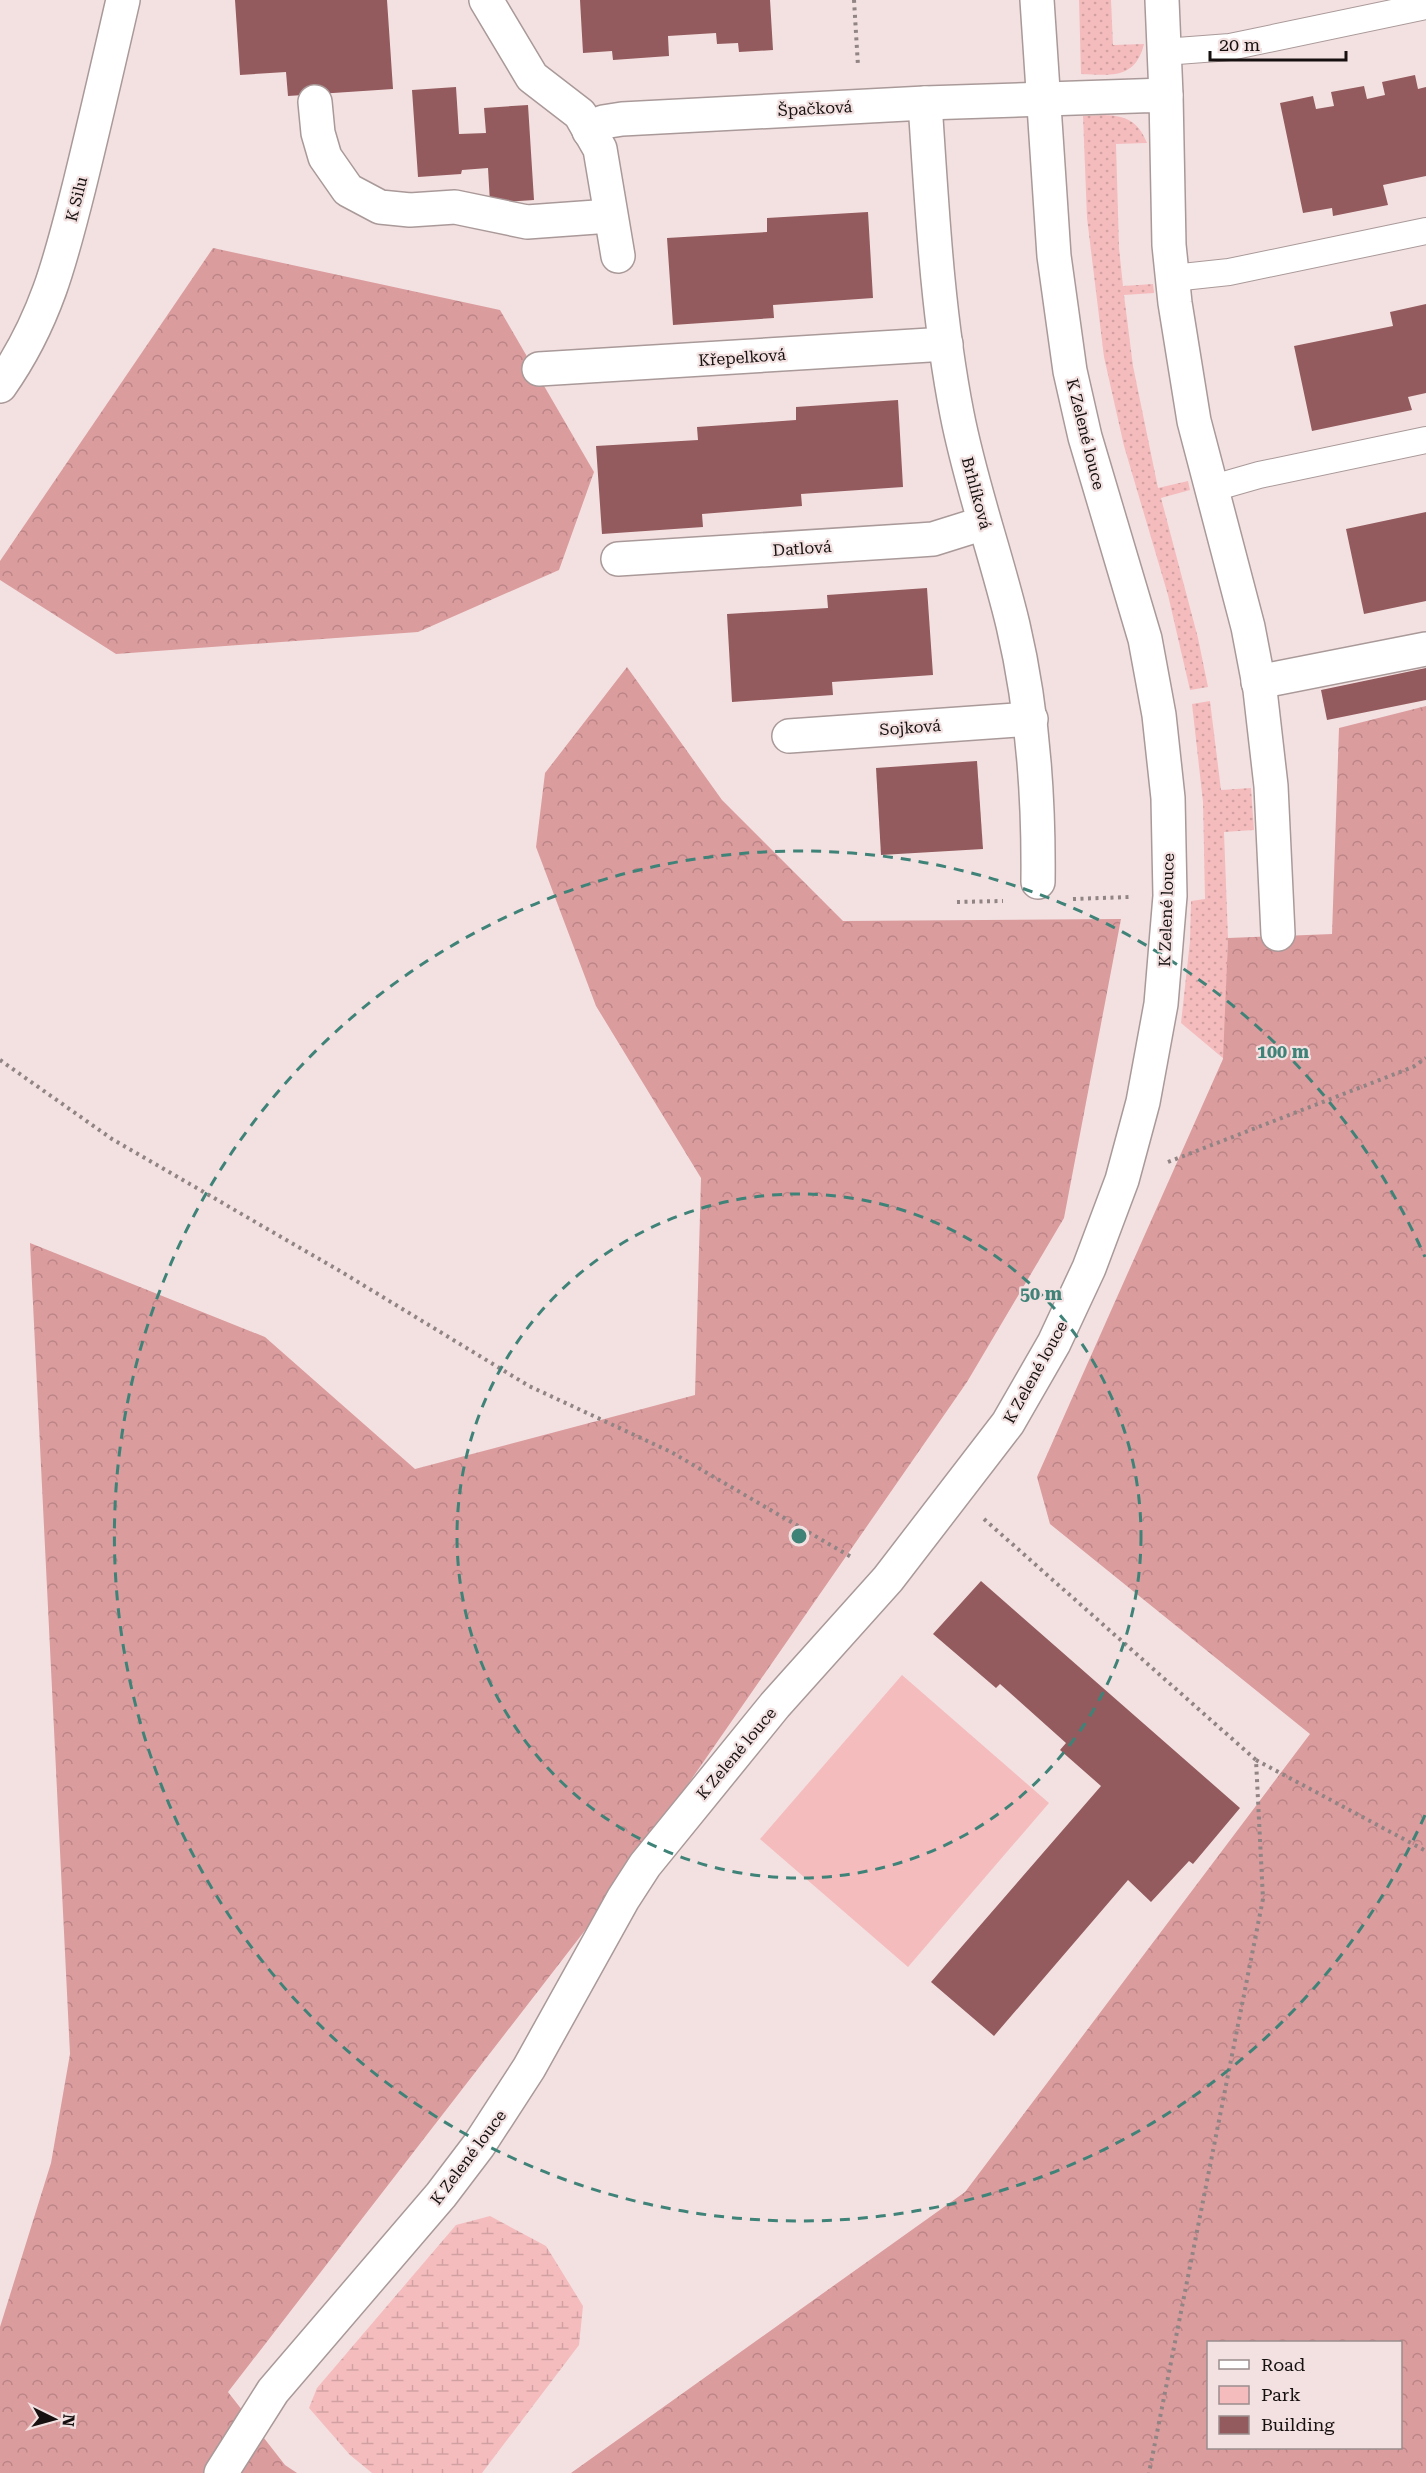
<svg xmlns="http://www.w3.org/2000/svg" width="1426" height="2473" font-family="'Roboto Serif',serif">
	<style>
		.grass { fill: url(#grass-dots) }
		.forest { fill: url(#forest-crowns); fill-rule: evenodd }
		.wetland { fill: url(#wetland-marsh) }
		.green { fill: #f5bcbe }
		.building { fill: #945b5e }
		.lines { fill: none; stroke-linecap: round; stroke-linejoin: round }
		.service-casing { stroke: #a99; stroke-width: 28 }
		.minor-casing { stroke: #a99; stroke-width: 36 }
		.path { stroke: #918484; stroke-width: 4; stroke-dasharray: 3 4.5; stroke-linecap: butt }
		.service { stroke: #fff; stroke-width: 26 }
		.minor { stroke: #fff; stroke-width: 33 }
		.ring { fill: none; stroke: #3f8378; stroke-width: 3; stroke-dasharray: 10 8 }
		.labels { text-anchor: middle; stroke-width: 4.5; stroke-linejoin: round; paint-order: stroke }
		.street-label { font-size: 16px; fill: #161010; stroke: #f3e1e1 }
		.centre { fill: #3f8378; stroke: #f3e1e1; stroke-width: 3 }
		.ring-label { font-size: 18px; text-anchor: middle; font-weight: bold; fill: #3f8378; stroke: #f3e1e1; stroke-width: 4.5; stroke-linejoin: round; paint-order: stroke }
	</style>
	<defs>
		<pattern id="grass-dots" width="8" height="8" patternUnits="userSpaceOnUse" patternTransform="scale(1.5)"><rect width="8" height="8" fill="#f5bcbe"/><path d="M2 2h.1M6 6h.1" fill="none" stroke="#d1a1a2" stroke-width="1.8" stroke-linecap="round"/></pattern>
		<pattern id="forest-crowns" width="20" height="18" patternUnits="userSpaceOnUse" patternTransform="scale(1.5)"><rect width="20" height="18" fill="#db9c9e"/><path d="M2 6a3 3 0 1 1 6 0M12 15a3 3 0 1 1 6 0" fill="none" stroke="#bb8587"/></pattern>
		<pattern id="wetland-marsh" width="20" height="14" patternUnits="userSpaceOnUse" patternTransform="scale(1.5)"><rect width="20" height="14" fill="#f5bcbe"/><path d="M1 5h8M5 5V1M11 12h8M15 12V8" fill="none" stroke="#d1a1a2"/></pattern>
	</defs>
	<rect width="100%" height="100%" fill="#f3e1e1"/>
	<!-- grass -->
	<g class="grass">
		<path d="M1079 0H1111L1113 45 1144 44C1135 80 1111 75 1081 74Z"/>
		<path d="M1104 115C1127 116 1138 121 1147 143L1116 144 1119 248 1123 286 1153 284 1154 293 1124 295 1133 366 1158 488 1188 481 1190 490 1161 498 1198 638 1208 687 1190 690 1168 595 1124 446 1104 357 1087 218 1083 116Z"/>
		<path d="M1210 701 1221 790 1251 788 1254 830 1224 832 1228 938 1224 1059 1181 1023 1190 941 1191 901 1205 899 1203 802 1192 704Z"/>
	</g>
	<!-- forest -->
	<g class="forest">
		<path d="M213 248 500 310 594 472 559 570 418 632 116 654 0 580V561Z"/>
		<path d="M627 667 722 800 843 921 1121 919 1064 1218 967 1382 600 1911 228 2392 285 2465 297 2473H0V2327L51 2163 70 2054 30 1243 265 1337 415 1469 695 1395 701 1178 596 1006 536 847 545 773Z"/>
		<path d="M1426 706V2473H571L965 2192 1310 1734 1050 1524 1037 1477 1223 1059 1228 938 1332 934 1339 728ZM1208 2342H1400V2448H1208Z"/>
	</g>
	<!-- wetland -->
	<path class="wetland" d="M490 2216 546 2246 583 2306 579 2345 482 2473H372L350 2455 309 2408 317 2388 456 2225Z"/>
	<!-- green -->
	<path class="green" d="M902 1675 1049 1803 908 1967 760 1839Z"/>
	<!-- building -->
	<g class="building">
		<path d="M235 0H387L393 89 288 96 286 72 240 75Z"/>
		<path d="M580 0H770L773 50 739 52 738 43 717 44 716 33 668 36 669 56 613 60 612 51 583 53Z"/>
		<path d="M1415 75 1418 89 1426 87V176L1383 185 1388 205 1333 216 1332 208 1303 213 1280 103 1313 96 1316 109 1334 106 1331 92 1364 86 1367 99 1385 95 1382 82Z"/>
		<path d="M456 87 459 134 486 133 484 108 528 105 534 200 490 203 488 168 462 170 461 174 418 177 412 90Z"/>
		<path d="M868 212 873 298 773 305 774 318 673 325 667 238 767 232V218Z"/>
		<path d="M1426 304V393L1408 397 1412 410 1312 431 1294 346 1393 326 1390 312Z"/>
		<path d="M898 400 903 487 801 494 802 506 702 514 703 527 602 534 596 446 698 440 697 427 796 420V407Z"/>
		<path d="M1426 512V601L1364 614 1346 529Z"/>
		<path d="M927 588 933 675 832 682 833 695 732 702 727 614 828 608 827 595Z"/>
		<path d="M1426 668V700L1327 720 1321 690Z"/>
		<path d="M977 761 983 849 881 855 876 768Z"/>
		<path d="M981 1581 1240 1808 1193 1864 1189 1861 1151 1902 1128 1880 994 2036 931 1982 1101 1786 1060 1750 1066 1743 1000 1684 996 1688 933 1634Z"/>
	</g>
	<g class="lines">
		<defs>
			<g id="service">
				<path d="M1164 52 1230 47 1426 6"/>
				<path d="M1173 278 1229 272 1426 231"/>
				<path d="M1210 489 1259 475 1426 440"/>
			</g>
			<g id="minor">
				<path d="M486 0 532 77 580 114 600 149 618 256"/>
				<path d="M1162 0 1166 95"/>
				<path d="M315 102 318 133 325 157 348 190 380 207 410 210 455 207 527 222 610 216"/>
				<path d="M925 103C932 207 937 312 957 414 971 486 996 554 1013 625 1033 710 1039 795 1038 882"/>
				<path d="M589 131 603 122 622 119 925 103 1166 95 1169 245 1175 303 1194 421 1248 627 1260 690 1271 786 1278 934"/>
				<path d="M539 369 946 344"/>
				<path d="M0 386C46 321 61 259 80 183 95 122 109 61 123 0"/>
				<path d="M618 559 919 540 933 539 984 523"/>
				<path d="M1258 682 1426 649"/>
				<path d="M789 736 1031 719"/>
				<path d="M221 2473 273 2391 441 2195 479 2145 529 2068 623 1899 645 1865 775 1705 888 1579 1008 1423 1054 1343 1089 1268 1122 1180 1143 1102 1161 1004 1170 896 1168 798 1159 715 1145 639 1085 437 1070 371 1054 256 1037 0"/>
			</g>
		</defs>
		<!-- service casing -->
		<use href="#service" class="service-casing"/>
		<!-- minor casing -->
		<use href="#minor" class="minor-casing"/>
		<!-- path -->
		<g class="path">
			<path d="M854 0 858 66"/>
			<path d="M1073 899 1129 897"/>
			<path d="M957 902 1003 901"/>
			<path d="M0 1060 112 1139 340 1271 529 1386 671 1452 853 1558"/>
			<path d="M1168 1162 1413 1067 1426 1058"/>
			<path d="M984 1519 1256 1760 1263 1899 1149 2473"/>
			<path d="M1256 1760 1426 1851"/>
		</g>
		<!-- service -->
		<use href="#service" class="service"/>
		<!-- minor -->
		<use href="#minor" class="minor"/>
	</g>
	<!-- distance rings -->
	<g class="ring">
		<circle cx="799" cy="1536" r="342"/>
		<path d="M1425 1815A685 685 0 1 1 1425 1257"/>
	</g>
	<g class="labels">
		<!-- street labels -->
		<g class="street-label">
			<text transform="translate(815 108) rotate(-3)" y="6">Špačková</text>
			<text transform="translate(76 199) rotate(-76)" y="6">K Silu</text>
			<text transform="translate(742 357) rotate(-4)" y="6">Křepelková</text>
			<text transform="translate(1086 434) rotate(76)" y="6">K Zelené louce</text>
			<text transform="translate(977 493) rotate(75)" y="6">Brhlíková</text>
			<text transform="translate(802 548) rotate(-4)" y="6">Datlová</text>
			<text transform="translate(910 727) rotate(-4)" y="6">Sojková</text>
			<text transform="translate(1166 910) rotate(-88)" y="6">K Zelené louce</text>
			<text transform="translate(1035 1372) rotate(-61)" y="6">K Zelené louce</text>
			<text transform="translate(736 1753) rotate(-50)" y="6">K Zelené louce</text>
			<text transform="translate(468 2157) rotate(-53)" y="6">K Zelené louce</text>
		</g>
	</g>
	<circle cx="799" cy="1536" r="9" class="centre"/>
	<g class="ring-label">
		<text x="1283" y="1058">100 m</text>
		<text x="1041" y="1300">50 m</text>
	</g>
	<!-- legend -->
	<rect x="1207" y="2341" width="195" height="108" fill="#f3e1e1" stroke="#9b8d8d" stroke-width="1.5"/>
	<rect x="1219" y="2360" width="30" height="9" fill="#ffffff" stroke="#9b8d8d" stroke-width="1.5"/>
	<text x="1261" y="2371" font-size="18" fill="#161010">Road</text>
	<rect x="1219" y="2386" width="30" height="18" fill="#f5bcbe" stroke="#9b8d8d" stroke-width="1.5"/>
	<text x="1261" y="2401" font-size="18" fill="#161010">Park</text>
	<rect x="1219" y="2416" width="30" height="18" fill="#945b5e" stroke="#9b8d8d" stroke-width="1.5"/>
	<text x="1261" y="2431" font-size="18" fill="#161010">Building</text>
	<!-- north arrow -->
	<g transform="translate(54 2419) rotate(95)" stroke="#f3e1e1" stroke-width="4.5" paint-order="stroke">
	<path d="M0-4.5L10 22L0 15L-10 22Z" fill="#161010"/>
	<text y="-9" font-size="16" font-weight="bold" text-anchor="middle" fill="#161010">N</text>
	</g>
	<!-- scale -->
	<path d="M1210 51v9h136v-9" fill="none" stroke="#161010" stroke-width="3"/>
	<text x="1219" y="51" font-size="18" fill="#161010" stroke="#f3e1e1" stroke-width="4.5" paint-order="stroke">20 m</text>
</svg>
